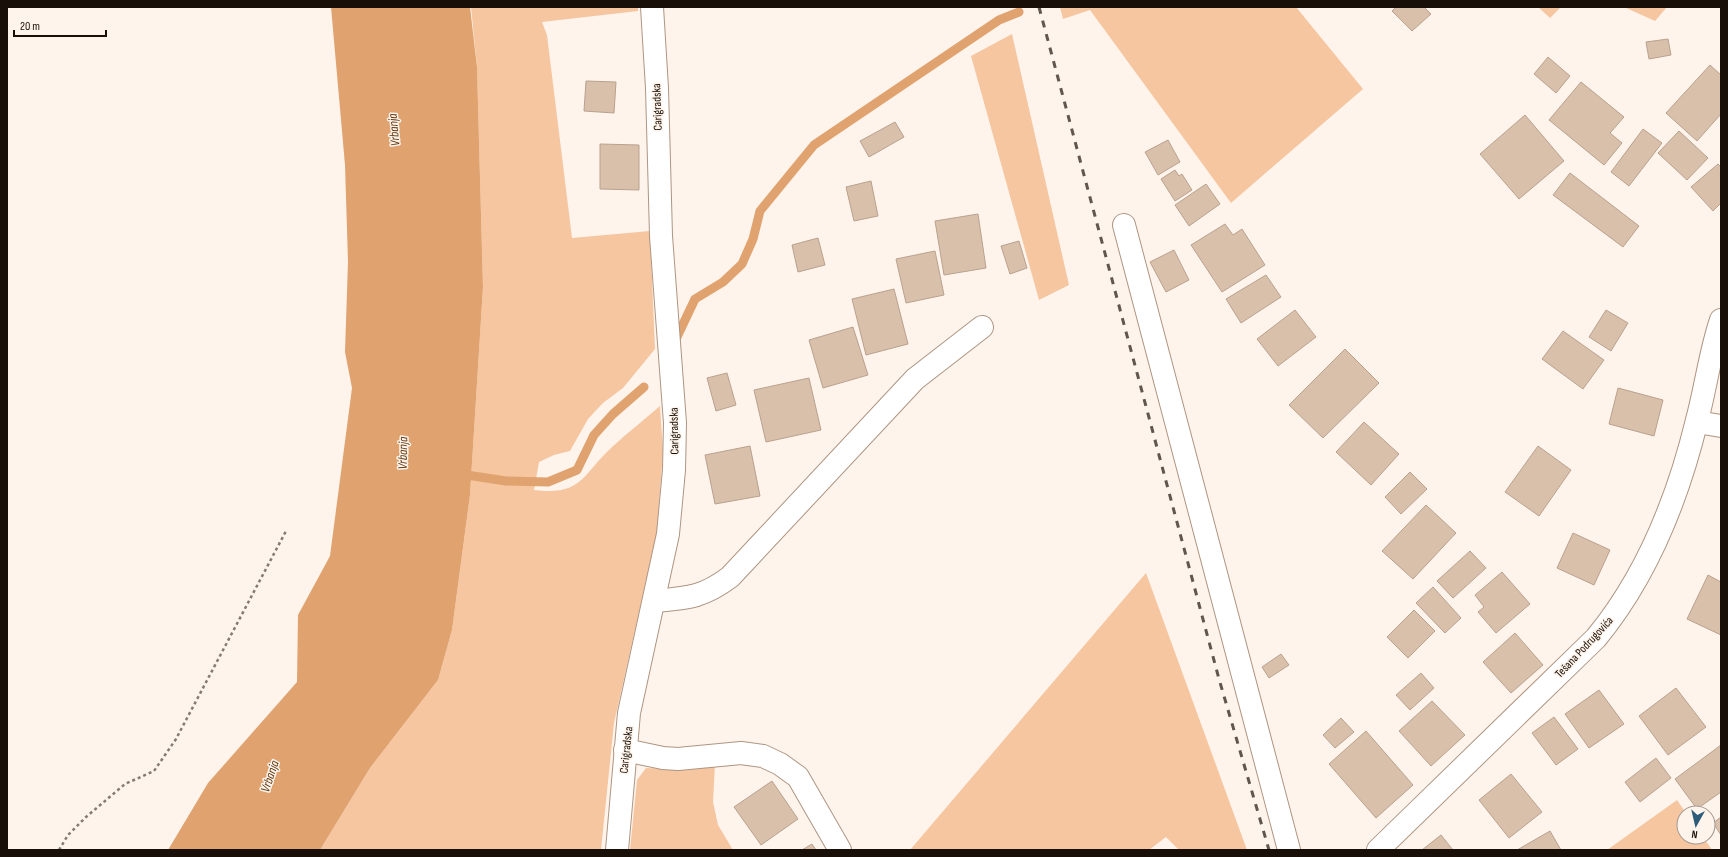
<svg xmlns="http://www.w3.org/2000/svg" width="1728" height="857" font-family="'Sofia Sans Condensed',sans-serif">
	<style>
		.green { fill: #f5c6a0 }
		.water { fill: #e0a26e }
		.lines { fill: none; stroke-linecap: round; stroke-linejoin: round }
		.stream { stroke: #e0a26e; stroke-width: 9 }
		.building { fill: #d9c0ab; stroke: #baa18e }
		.minor-casing { stroke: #ae9582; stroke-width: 24 }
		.path { stroke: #847a72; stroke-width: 2.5; stroke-dasharray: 3 3; stroke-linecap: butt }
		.minor { stroke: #fff; stroke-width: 22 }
		.rail { stroke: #60564f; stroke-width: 3; stroke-dasharray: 7 7; stroke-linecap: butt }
		.labels { text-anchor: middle; stroke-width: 3; stroke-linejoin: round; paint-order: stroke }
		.street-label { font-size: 12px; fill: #180f08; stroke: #fef4eb }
		.water-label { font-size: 13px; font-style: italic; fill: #60370f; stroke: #fef4eb }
	</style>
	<rect width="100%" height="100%" fill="#fef4eb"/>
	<!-- green -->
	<g class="green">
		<path d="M471 7H638V11L542 22 547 35 572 238 650 231 655 349 623 388 603 403 588 419 570 451 554 455 539 462 534 490C582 496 582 475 611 448 627 433 644 420 660 406L663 452 657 532 614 723 601 850H320L370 768 438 680 452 630 470 495 483 287 477 67Z"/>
		<path d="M1060 7H1296L1363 89 1231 203 1090 10 1063 19Z"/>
		<path d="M1538 7H1561L1550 18Z"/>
		<path d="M1624 7H1667L1655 21Z"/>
		<path d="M1012 34 1069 285 1039 300 971 56Z"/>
		<path d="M1146 573 1247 850H1179L1166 837 1149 850H910Z"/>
		<path d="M715 764 713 802 718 825 733 850H630L637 780 646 768 674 769Z"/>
		<path d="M1677 800 1686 813H1684V837H1703L1712 850H1607Z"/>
	</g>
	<!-- water -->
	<path class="water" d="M331 7H470L477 67 483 287 470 495 452 630 438 680 370 768 320 850H168L208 783 297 682 298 615 330 556 352 388 345 352 348 262 345 165Z"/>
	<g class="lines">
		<!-- stream -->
		<g class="stream">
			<path d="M676 339 695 299 723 282 742 264 753 239 760 211 814 145 999 20 1019 12"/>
			<path d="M460 474 506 481 548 482 577 470 594 435 613 414 644 387"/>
		</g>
	</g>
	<!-- building -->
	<g class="building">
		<path d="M1396 7H1424L1431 14 1412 31 1392 11Z"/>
		<path d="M1668 39 1671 55 1649 59 1646 42Z"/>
		<path d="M1548 57 1570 76 1556 93 1534 74Z"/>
		<path d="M1710 65 1721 75V114L1697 141 1666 113Z"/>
		<path d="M586 81 616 82 614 113 584 111Z"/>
		<path d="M1581 82 1624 117 1610 133 1622 143 1604 165 1549 120Z"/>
		<path d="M1525 115 1564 161 1519 199 1480 154Z"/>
		<path d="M895 122 904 137 869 157 860 141Z"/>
		<path d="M1643 129 1662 143 1629 186 1611 172Z"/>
		<path d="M1679 131 1708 158 1687 180 1658 153Z"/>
		<path d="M1168 140 1180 162 1158 175 1145 152Z"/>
		<path d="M600 144 639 145V190L600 189Z"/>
		<path d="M1718 164 1721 167V203L1713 211 1691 187Z"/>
		<path d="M1175 170 1179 176 1182 174 1192 190 1175 201 1161 179Z"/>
		<path d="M1570 173 1639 226 1623 247 1553 195Z"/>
		<path d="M871 181 878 216 854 221 846 187Z"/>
		<path d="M1206 184 1220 204 1189 226 1175 205Z"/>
		<path d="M978 214 986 268 944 275 935 221Z"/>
		<path d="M1225 224 1233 235 1242 229 1265 265 1222 292 1191 245Z"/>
		<path d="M818 238 825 265 798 272 792 245Z"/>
		<path d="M1019 241 1027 268 1010 274 1001 246Z"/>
		<path d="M1174 250 1189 280 1166 292 1150 262Z"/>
		<path d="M935 251 944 295 906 303 896 259Z"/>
		<path d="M1266 275 1281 297 1241 323 1226 299Z"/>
		<path d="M894 289 908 344 866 355 852 299Z"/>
		<path d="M1295 310 1316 337 1278 366 1257 339Z"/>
		<path d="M1606 310 1628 323 1611 351 1589 337Z"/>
		<path d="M853 327 868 375 823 388 809 340Z"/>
		<path d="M1563 331 1604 360 1583 389 1542 359Z"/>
		<path d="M1345 349 1379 383 1323 438 1289 405Z"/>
		<path d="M727 373 736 405 716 411 707 378Z"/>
		<path d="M809 378 821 430 766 442 754 390Z"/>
		<path d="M1618 388 1663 400 1654 436 1609 424Z"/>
		<path d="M1364 422 1399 454 1371 485 1336 452Z"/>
		<path d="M750 446 760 496 715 504 705 455Z"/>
		<path d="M1538 446 1571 470 1539 516 1505 492Z"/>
		<path d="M1410 472 1427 489 1401 514 1385 497Z"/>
		<path d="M1426 505 1456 533 1413 579 1382 551Z"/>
		<path d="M1573 533 1610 550 1594 585 1557 568Z"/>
		<path d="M1470 551 1486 568 1453 598 1437 581Z"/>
		<path d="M1502 572 1530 604 1496 633 1478 612 1484 607 1475 595Z"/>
		<path d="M1708 575 1721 582V635L1687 619Z"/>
		<path d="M1433 587 1461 618 1445 633 1416 603Z"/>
		<path d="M1414 610 1435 631 1408 658 1387 637Z"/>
		<path d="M1515 633 1543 665 1511 693 1483 662Z"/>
		<path d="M1281 654 1289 665 1269 678 1262 667Z"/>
		<path d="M1421 673 1434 688 1410 710 1396 695Z"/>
		<path d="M1676 688 1706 727 1668 755 1639 716Z"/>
		<path d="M1599 690 1624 724 1589 748 1565 714Z"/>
		<path d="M1432 701 1465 735 1431 766 1399 731Z"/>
		<path d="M1554 717 1578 749 1556 765 1532 733Z"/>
		<path d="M1341 718 1354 732 1335 748 1323 735Z"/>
		<path d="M1366 731 1413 785 1376 818 1329 764Z"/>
		<path d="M1721 745V792L1697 809 1675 779Z"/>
		<path d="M1656 758 1671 778 1640 802 1625 782Z"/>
		<path d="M1511 774 1542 812 1509 838 1479 800Z"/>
		<path d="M772 781 798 819 761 845 734 807Z"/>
		<path d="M1721 817V835L1713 823Z"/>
		<path d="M1550 831 1561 850H1517Z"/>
		<path d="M1441 835 1453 850H1422Z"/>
		<path d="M812 844 816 850H802Z"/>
	</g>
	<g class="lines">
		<defs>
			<g id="minor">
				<path d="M1124 225 1289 850"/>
				<path d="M1697 422 1721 426"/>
				<path d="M654 601C687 598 702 598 730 577L915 379 982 327"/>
				<path d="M625 750 663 758 678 759 741 753 763 756 780 764 798 777 840 850"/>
				<path d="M617 850 629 713 668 534 674 470 675 423 661 236 657 88 652 7"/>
				<path d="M1378 850 1596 638C1648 575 1678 498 1697 420 1706 387 1710 352 1721 320"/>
			</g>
		</defs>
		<!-- minor casing -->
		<use href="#minor" class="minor-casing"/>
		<!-- path -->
		<path class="path" d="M59 850 68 835 86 817 125 784 154 771 176 739 286 531"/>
		<!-- minor -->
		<use href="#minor" class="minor"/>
		<!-- rail -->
		<path class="rail" d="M1039 7 1219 679 1269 850"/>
	</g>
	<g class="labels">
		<!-- street labels -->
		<g class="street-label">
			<text transform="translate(657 107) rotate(-92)" y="4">Carigradska</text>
			<text transform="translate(674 431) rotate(-91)" y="4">Carigradska</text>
			<text transform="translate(1584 647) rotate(-47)" y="4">Tešana Podrugovića</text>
			<text transform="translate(626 750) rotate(-84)" y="4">Carigradska</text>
		</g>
		<!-- water labels -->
		<g class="water-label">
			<text transform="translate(393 130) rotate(-95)" y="5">Vrbanja</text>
			<text transform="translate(402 453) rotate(-89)" y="5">Vrbanja</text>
			<text transform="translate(269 776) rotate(-71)" y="5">Vrbanja</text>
		</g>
	</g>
	<!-- border -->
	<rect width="1728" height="857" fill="none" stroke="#180f08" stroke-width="16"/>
	<!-- north arrow -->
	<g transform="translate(1696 825) rotate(188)"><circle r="19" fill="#fef4eb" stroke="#a29890"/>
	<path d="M0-3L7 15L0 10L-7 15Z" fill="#2d5b7a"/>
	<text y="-6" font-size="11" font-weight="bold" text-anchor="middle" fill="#180f08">N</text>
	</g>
	<!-- scale -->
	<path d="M14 30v6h92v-6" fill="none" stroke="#180f08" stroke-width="2"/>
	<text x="20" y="30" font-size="12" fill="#180f08" stroke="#fef4eb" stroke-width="3" paint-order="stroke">20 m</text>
</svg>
